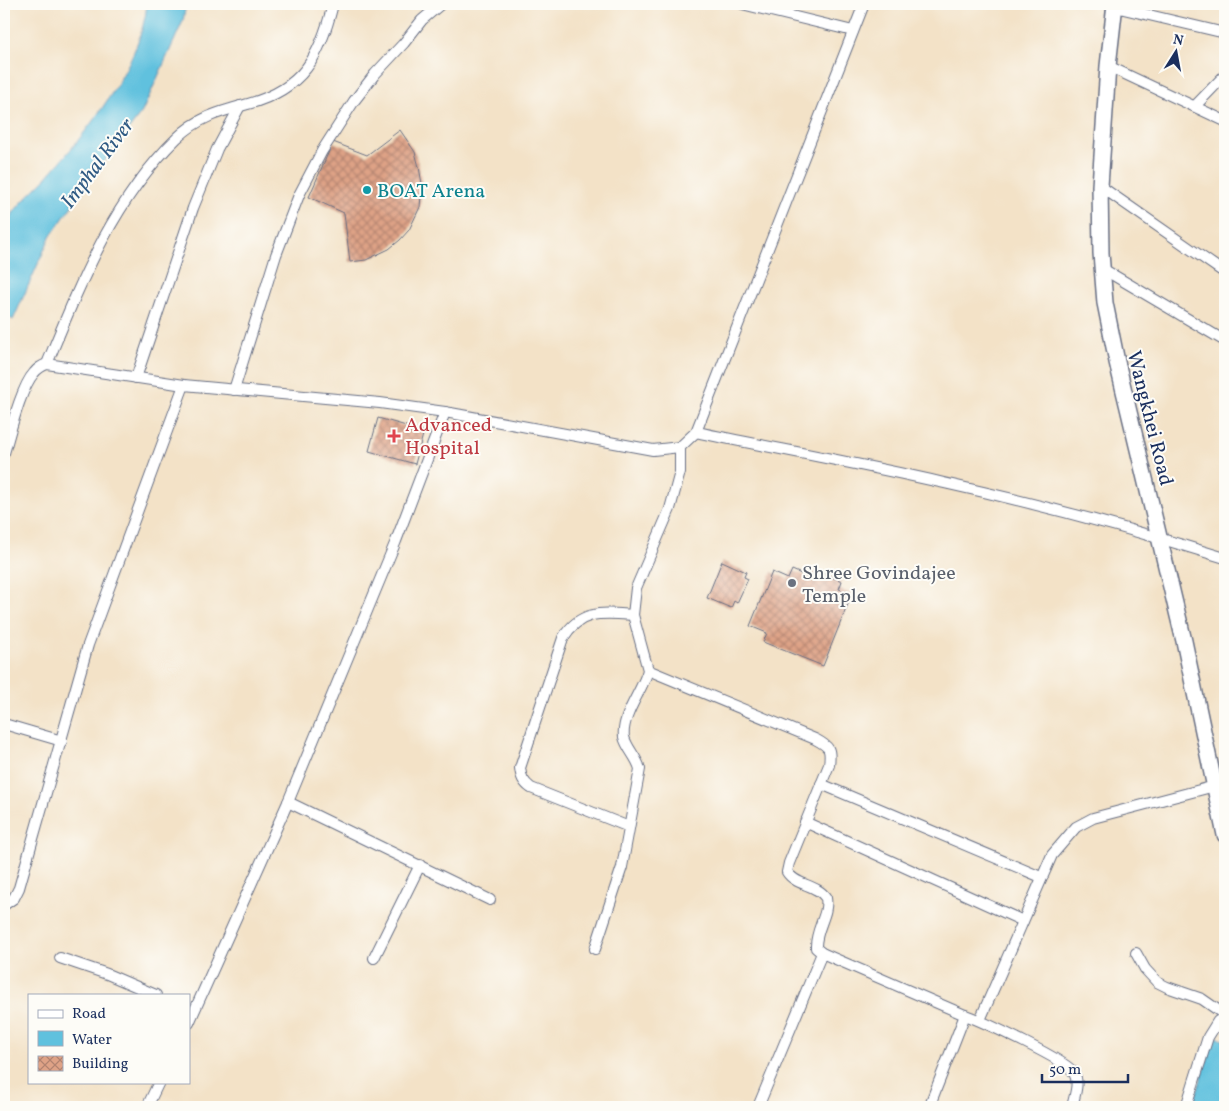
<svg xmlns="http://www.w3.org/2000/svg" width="1229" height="1111" font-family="Vollkorn,serif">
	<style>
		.water { fill: #60c1de; stroke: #3e789e }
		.building { fill: url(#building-cross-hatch) }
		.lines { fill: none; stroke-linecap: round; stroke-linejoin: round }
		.minor-casing { stroke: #676e83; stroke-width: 12 }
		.primary-casing { stroke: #676e83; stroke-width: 18 }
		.minor { stroke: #fff; stroke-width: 10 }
		.primary { stroke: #fff; stroke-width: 15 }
		.culture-dot { fill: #0f9aa8; stroke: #fdfcf7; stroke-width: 2 }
		.health-dot { fill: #e0444e; stroke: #fdfcf7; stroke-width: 2 }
		.worship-dot { fill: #6b7280; stroke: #fdfcf7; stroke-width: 2 }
		.labels { text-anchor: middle; stroke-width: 4; stroke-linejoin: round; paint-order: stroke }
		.culture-label { font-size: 20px; fill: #0d838f; stroke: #fdfcf7; text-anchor: start }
		.street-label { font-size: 20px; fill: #1b2f5e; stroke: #fdfcf7 }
		.health-label { font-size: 20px; fill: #be3a42; stroke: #fdfcf7; text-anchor: start }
		.worship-label { font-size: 20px; fill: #5b616d; stroke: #fdfcf7; text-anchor: start }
		.water-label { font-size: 21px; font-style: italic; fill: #305b84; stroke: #fdfcf7 }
	</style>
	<defs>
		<pattern id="building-cross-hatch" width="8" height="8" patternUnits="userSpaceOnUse" patternTransform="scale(1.25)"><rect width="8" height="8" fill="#dea286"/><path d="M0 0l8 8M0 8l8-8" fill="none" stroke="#b38471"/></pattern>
	</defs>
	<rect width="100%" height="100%" fill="#fdfcf7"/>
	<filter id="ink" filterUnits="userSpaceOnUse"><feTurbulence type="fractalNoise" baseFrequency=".02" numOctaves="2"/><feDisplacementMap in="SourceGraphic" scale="10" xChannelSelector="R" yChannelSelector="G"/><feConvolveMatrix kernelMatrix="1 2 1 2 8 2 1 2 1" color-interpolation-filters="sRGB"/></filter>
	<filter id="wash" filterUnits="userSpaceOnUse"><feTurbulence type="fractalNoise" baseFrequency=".0096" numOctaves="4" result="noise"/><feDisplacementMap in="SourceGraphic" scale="20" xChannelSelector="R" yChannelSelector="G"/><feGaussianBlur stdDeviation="1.12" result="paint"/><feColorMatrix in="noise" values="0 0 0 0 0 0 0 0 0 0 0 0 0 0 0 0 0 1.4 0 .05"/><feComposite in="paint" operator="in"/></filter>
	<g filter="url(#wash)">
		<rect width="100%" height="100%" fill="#f3e2c7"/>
		<!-- water -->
		<g class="water">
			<path d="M147 4H186L183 21 142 112 96 172 50 237 13 320 4 314V230C11 209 32 193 47 177 87 132 141 65 147 4Z"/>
			<path d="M1215 1036 1225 1041V1107H1192Z"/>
		</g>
		<g id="blocks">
			<!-- building -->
			<g class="building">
				<path d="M400 130 415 152 419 167 422 184 420 207 409 230 400 240 389 249 366 260 350 262 344 213 309 197 333 142 367 155Z"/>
				<path d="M378 418 424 431 415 464 369 451Z"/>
				<path d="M722 561 746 572 744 577 748 579 737 603 734 601 731 608 707 598Z"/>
				<path d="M809 568 842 581 839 589 852 594 823 666 763 642 767 633 750 626 772 572 788 579 792 570 806 576Z"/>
			</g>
		</g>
	</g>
	<g filter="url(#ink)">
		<use href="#blocks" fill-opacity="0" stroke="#676e83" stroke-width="1"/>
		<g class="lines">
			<defs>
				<g id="minor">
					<path d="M742 4 853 31"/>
					<path d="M1115 7 1225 33"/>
					<path d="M1108 66 1225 121"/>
					<path d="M1195 106 1225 75"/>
					<path d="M1100 186 1225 273"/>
					<path d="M1103 269 1225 341"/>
					<path d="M47 364C80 284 113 200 177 138 199 117 219 112 248 104 303 89 320 57 333 4"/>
					<path d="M136 378 193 208 217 149 240 106"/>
					<path d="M234 390 276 255 299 195 322 151 354 101 375 74 404 43 422 20 441 4"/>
					<path d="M696 432C778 449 862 464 944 483 1039 504 1132 529 1225 558"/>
					<path d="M4 453C10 433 21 387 34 373 38 368 41 366 47 364L184 385 380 403 445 412 653 450 680 447 696 432 864 4"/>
					<path d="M648 670 815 739C830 747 831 749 829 765L789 863 787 872C796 886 817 884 826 898 829 915 815 929 816 948L822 953 831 957 965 1015C982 1021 1068 1061 1074 1073 1080 1083 1074 1097 1072 1107"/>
					<path d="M4 724 62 741"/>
					<path d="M821 784 1041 877"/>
					<path d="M288 802 490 900"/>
					<path d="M805 822 1023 921"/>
					<path d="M629 827 531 788C523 782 521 777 520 768L563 638C581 609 603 613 633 615"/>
					<path d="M4 905 14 898 19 888 88 645 184 385"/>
					<path d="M595 949 622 867 640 769C637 757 627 749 624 737 621 716 643 690 648 670L633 615 636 588 670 509 680 472V447"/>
					<path d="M1136 953 1145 969 1157 982 1167 987 1202 999 1225 1015"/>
					<path d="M60 958 107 974 156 995"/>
					<path d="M374 958 420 865"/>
					<path d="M980 1020 1052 855 1076 827 1093 818 1215 786"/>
					<path d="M189 1023 288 802 396 541 445 412"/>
					<path d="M147 1107 159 1082"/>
					<path d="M758 1107 822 953"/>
					<path d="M929 1107 965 1015"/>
					<path d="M1186 1107 1208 1037 1218 1021 1225 1017"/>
				</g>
				<path id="primary" d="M1115 4 1108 66 1100 186 1101 253 1105 303 1117 362 1184 641 1225 835"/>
			</defs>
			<!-- minor casing -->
			<use href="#minor" class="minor-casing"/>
			<!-- primary casing -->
			<use href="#primary" class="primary-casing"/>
			<!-- minor -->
			<use href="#minor" class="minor"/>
			<!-- primary -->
			<use href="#primary" class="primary"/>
		</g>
	</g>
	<!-- markers -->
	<circle class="culture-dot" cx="367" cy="190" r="5"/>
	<path class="health-dot" d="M391.5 428.5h5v5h5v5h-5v5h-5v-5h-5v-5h5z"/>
	<circle class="worship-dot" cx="792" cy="583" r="5"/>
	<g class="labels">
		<!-- culture labels -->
		<g class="culture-label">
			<text x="377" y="197">BOAT Arena</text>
		</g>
		<!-- street labels -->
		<g class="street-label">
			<text transform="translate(1151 418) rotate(76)" y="7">Wangkhei Road</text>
		</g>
		<!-- health labels -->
		<g class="health-label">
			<text x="405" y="431">Advanced<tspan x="405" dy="23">Hospital</tspan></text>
		</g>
		<!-- worship labels -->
		<g class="worship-label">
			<text x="802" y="579">Shree Govindajee<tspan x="802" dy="23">Temple</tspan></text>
		</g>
		<!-- water labels -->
		<g class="water-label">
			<text transform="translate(97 163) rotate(-53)" y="7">Imphal River</text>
		</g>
	</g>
	<!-- margin -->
	<rect width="1229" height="1111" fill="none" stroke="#fdfcf7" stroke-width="20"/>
	<!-- legend -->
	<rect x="28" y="994" width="162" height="90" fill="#fdfcf7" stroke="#a3aaba"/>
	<rect x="38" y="1010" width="25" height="8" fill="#ffffff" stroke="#a3aaba"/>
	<text x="72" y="1018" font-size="15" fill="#1b2f5e">Road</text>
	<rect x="38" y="1031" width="25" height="15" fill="#60c1de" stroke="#a3aaba"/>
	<text x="72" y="1044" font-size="15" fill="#1b2f5e">Water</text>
	<rect x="38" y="1056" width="25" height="15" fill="url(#building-cross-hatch)" stroke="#a3aaba"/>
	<text x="72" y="1068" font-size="15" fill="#1b2f5e">Building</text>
	<!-- north arrow -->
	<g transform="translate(1176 52) rotate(11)" stroke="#fdfcf7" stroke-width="4" paint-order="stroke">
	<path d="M0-4L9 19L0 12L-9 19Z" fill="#1b2f5e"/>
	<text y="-8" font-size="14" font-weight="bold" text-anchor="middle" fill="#1b2f5e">N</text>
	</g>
	<!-- scale -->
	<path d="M1042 1074v8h86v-8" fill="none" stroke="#1b2f5e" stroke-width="2.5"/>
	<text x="1049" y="1074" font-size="15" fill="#1b2f5e" stroke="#fdfcf7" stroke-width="4" paint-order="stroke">50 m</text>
</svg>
